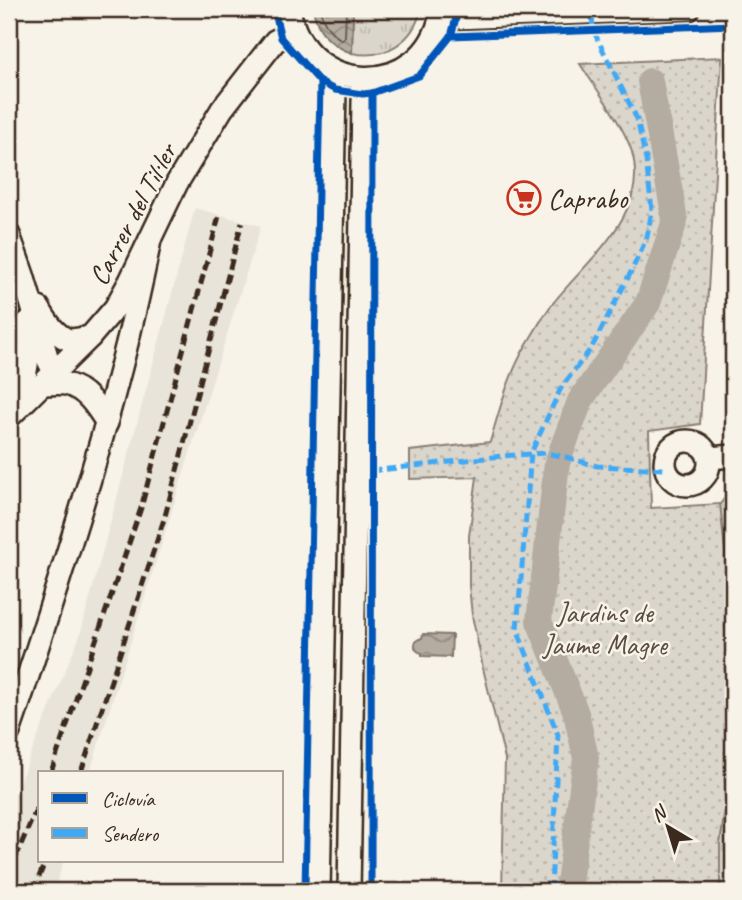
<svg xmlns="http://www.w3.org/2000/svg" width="742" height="900" font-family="Caveat,sans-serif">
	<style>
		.built { fill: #e9e4d9 }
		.grass { fill: url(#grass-tufts); stroke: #8b8074; stroke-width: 2 }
		.park { fill: url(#park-dots); stroke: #8b8074; stroke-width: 2 }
		.water { fill: url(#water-waves); stroke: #84786c; stroke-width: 2 }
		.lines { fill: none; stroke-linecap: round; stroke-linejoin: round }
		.shore { stroke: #6b5e52; stroke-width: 2 }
		.canal { stroke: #b4aca0; stroke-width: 26 }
		.minor-casing { stroke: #3b2a1e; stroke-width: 26 }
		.minor { stroke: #f7f3e8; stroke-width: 21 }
		.rail { stroke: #3b2a1e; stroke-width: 5; stroke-dasharray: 10 5; stroke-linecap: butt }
		.quiet { stroke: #3fa9f5; stroke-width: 5; stroke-dasharray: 10 5; stroke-linecap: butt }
		.cycleway-casing { stroke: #f7f3e8; stroke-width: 11 }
		.cycleway { stroke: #0057b8; stroke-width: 7 }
		.labels { text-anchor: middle; stroke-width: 5; stroke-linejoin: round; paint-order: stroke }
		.poi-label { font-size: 28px; fill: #3b2a1e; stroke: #f7f3e8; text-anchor: start }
		.street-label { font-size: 28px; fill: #3b2a1e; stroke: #f7f3e8 }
		.park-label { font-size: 28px; fill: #5b4c41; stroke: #f7f3e8 }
	</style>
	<defs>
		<pattern id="grass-tufts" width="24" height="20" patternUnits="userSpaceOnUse" patternTransform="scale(1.75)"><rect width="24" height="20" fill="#dbd6cb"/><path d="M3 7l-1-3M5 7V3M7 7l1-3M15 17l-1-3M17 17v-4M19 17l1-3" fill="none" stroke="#bdb8ae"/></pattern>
		<pattern id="park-dots" width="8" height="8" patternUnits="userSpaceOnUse" patternTransform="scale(1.75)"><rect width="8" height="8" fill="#dbd6cb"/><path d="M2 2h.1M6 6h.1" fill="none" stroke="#bdb8ae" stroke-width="1.8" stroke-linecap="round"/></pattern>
		<pattern id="water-waves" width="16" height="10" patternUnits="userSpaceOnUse" patternTransform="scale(1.75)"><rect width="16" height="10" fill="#b4aca0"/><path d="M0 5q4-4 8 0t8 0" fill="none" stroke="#948c82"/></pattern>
	</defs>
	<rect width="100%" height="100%" fill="#f7f3e8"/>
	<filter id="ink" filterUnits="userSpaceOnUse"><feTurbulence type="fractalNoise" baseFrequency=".0143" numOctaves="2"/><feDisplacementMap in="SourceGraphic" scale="14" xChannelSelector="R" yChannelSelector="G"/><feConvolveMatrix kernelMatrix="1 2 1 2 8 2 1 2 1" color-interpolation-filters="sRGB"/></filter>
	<g filter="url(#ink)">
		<!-- built -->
		<path class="built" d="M195 208 261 226 90 772H40V860H64L54 891H9V807L80 635Z"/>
		<!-- grass -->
		<g class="grass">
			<path d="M353 9H421C414 41 385 60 352 53Z"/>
			<path d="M733 488V626L720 504Z"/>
			<path d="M733 757V891H720V843Z"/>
		</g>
		<!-- park -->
		<path class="park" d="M722 57 700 424 649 431 651 508 720 504 733 626V757L720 843V891H502L505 759 483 668 472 615 469 586V536L477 477 410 479V451L490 442C500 408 509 373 528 342 536 329 544 314 554 302 588 259 650 214 632 152 623 124 597 90 580 64Z"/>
		<!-- water -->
		<g class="water">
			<path d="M313 9H353L352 53C331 46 317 31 313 9Z"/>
			<path d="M423 634 452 635 451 657 422 656V653C413 651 412 640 422 638Z"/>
		</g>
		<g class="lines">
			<!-- shore -->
			<path class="shore" d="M320 9C323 22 330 33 342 40L345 37 346 9"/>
			<!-- canal -->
			<path class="canal" d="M568 891 586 758 576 713 539 621 557 463 580 401 648 303 675 220 650 81"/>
			<defs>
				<g id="minor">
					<path d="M289 9C305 99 424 100 441 14"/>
					<path d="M439 25 456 18 689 9"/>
					<path d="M9 235 23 275 48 360 54 372"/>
					<path d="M39 308C45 319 54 334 67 339 74 341 83 338 90 337"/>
					<path d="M43 384C50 384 59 383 66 384 86 389 97 407 107 423"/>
					<path d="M16 407C27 378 31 352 28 322"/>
					<path d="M9 417 90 337 115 308 130 281 177 183 222 109 275 41 281 38 296 34"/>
					<circle cx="687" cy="463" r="22"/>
					<path d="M709 458 733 456"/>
					<path d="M9 732C34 661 56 590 78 519 106 427 132 334 150 240"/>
					<path d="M319 891 335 90 331 70"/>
					<path d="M349 891 363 102 364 78"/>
				</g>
			</defs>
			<!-- minor casing -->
			<use href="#minor" class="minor-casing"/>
			<!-- minor -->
			<use href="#minor" class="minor"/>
			<!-- rail -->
			<g class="rail">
				<path d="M51 772 141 508 219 216"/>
				<path d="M81 772 165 516 242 222"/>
				<path d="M9 872 40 801"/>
				<path d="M33 891 46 860"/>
			</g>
			<!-- quiet -->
			<g class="quiet">
				<path d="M371 471 502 456 546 453 566 457 597 466 666 469"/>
				<path d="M551 891 558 735 517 629 531 453 561 388 592 347 632 270 647 237 652 210 646 160 637 119 593 30 592 13"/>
			</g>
			<defs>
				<g id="cycleway">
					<path d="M274 9 281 38 320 82 335 90 363 94 372 93 419 76 451 36 456 18V9"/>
					<path d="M451 36 733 25"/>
					<path d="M305 891 320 82"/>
					<path d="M371 891 372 93"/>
				</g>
			</defs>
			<!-- cycleway casing -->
			<use href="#cycleway" class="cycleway-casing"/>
			<!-- cycleway -->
			<use href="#cycleway" class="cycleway"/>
		</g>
	</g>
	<!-- icons -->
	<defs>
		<symbol id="supermarket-ring" viewBox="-11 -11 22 22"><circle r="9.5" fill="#f7f3e8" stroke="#c8321e" stroke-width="1.5"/><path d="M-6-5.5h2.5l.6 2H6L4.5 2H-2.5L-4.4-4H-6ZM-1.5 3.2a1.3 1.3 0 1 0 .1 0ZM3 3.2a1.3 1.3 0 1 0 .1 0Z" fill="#c8321e"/></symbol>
	</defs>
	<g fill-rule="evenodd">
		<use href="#supermarket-ring" x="505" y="179" width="38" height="38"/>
	</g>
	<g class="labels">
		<!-- poi labels -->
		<g class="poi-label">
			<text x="548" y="208">Caprabo</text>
		</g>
		<!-- street labels -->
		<g class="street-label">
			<text transform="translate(132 214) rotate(-62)" y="10">Carrer del Til·ler</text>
		</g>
		<!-- park labels -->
		<g class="park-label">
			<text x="605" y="622">Jardins de<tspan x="605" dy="32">Jaume Magre</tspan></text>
		</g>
	</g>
	<!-- margin -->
	<rect width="742" height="900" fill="none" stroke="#f7f3e8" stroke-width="35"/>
	<rect x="18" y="18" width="707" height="865" fill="none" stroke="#3b2a1e" stroke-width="2.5" filter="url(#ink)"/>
	<!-- legend -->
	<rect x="38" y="771" width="245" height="91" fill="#f7f3e8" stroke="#aca397" stroke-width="2"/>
	<rect x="52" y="793" width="35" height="10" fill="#0057b8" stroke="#aca397" stroke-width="2"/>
	<text x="102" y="806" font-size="21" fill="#3b2a1e">Ciclovía</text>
	<rect x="52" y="828" width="35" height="10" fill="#3fa9f5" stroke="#aca397" stroke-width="2"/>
	<text x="102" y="841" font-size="21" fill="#3b2a1e">Sendero</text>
	<!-- north arrow -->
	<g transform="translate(668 827) rotate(322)" stroke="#f7f3e8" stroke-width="5" paint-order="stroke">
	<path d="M0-5L12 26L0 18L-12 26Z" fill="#3b2a1e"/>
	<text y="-10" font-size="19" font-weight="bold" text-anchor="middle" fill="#3b2a1e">N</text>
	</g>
</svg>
